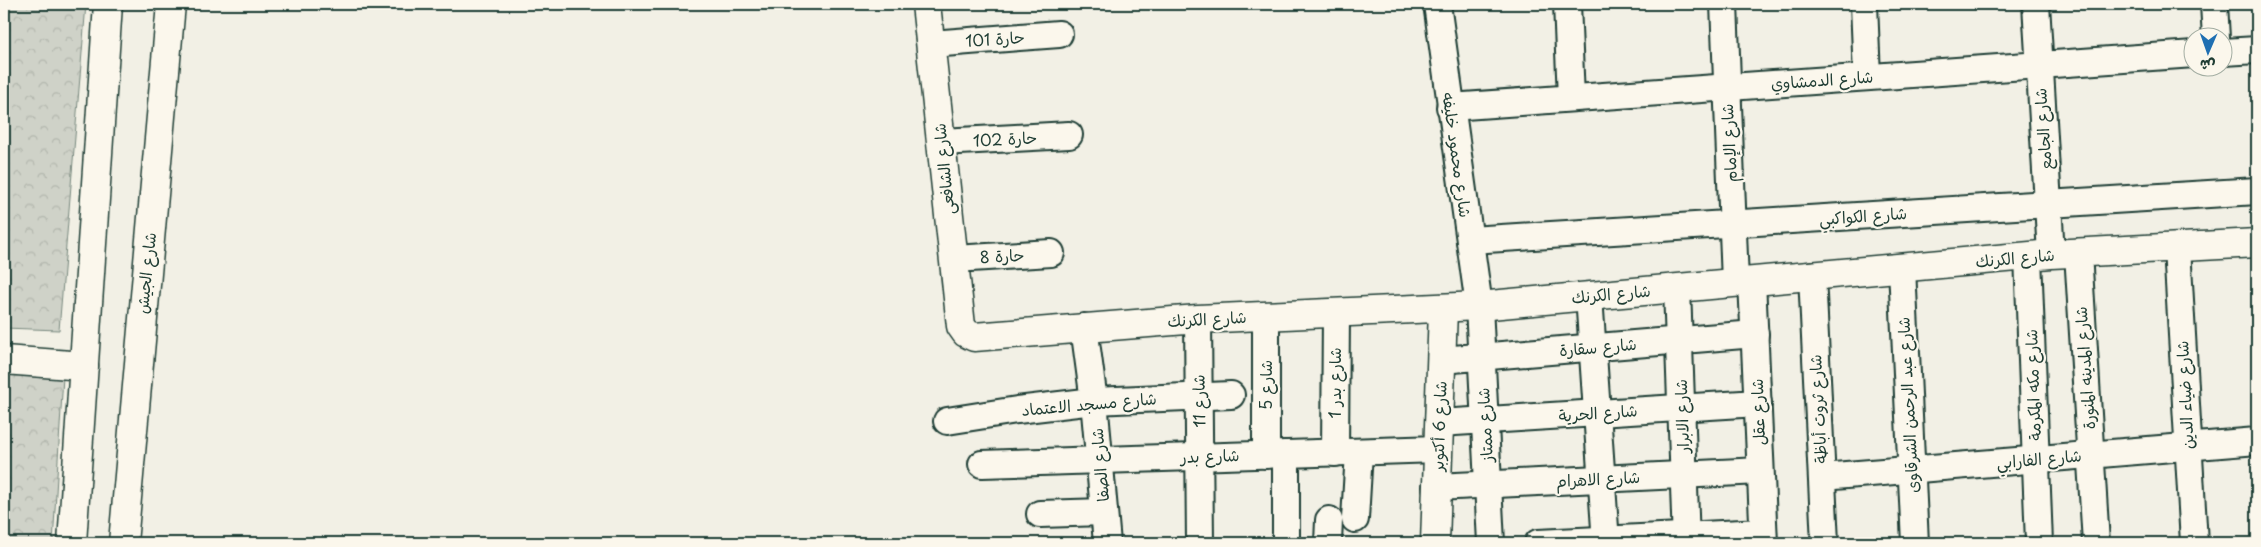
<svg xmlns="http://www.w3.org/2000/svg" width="2261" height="547" font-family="'Playpen Sans','Playpen Sans Arabic',sans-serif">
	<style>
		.park { fill: url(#park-crowns); stroke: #77887e }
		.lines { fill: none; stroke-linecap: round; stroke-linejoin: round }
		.minor-casing { stroke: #1f3d34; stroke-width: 30 }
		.tertiary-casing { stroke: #1f3d34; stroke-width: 31 }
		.primary-casing { stroke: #1f3d34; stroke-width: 31 }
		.minor { stroke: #fbf7ec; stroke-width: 26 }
		.tertiary { stroke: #fbf7ec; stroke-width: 28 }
		.primary { stroke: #fbf7ec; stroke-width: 28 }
		.labels { text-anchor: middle; stroke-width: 4.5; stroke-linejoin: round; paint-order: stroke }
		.street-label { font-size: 16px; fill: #1f3d34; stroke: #fbf7ec }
	</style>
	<defs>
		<pattern id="park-crowns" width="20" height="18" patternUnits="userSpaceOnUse" patternTransform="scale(1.25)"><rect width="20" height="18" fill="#cfd2c8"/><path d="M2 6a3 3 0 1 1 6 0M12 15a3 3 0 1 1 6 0" fill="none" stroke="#b1b5ac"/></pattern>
	</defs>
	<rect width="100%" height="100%" fill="#f2f0e5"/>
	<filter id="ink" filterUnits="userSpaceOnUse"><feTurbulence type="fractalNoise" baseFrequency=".02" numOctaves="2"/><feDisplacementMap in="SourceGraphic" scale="10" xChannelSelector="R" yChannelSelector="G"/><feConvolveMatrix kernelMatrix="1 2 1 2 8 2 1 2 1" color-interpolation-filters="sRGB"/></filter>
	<g filter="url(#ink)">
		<!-- park -->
		<g class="park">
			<path d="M5 4H86L59 330 4 328Z"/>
			<path d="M4 375 63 376 53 543H4Z"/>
		</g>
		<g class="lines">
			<defs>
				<g id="minor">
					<path d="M1437 4 1479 306 1491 543"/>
					<path d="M1567 4 1571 98"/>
					<path d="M1724 4 1735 282"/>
					<path d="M1864 4 1867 77"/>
					<path d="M2036 4 2051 254"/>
					<path d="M2214 4 2216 38"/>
					<path d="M931 44 1059 34"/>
					<path d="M2224 52 2257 50"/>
					<path d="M1450 107 2194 54"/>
					<path d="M941 142 1069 135"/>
					<path d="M1470 240 2257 191"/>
					<path d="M2177 248 2194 543"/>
					<path d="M2078 253 2096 543"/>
					<path d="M2028 256 2039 543"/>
					<path d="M954 259 1051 253"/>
					<path d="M1902 268 1915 543"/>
					<path d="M1812 275 1825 543"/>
					<path d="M1752 281 1764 543"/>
					<path d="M1677 288 1686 543"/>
					<path d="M1589 296 1606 543"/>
					<path d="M1266 316V455"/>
					<path d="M1198 319 1200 543"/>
					<path d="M1084 327 1094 401 1107 543"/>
					<path d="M1441 360 1755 334"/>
					<path d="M947 421 1017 410 1094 401 1231 395"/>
					<path d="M1439 423 1758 403"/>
					<path d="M1335 453 1336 313"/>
					<path d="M1286 454V543"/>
					<path d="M982 464 1438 449"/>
					<path d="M1822 477 2257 441"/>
					<path d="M1436 487 1760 471"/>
					<path d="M1040 514 1104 512"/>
					<path d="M1355 519 1359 452"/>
					<path d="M1328 543 1329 520"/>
					<path d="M1538 543 1763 532"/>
				</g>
				<g id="tertiary">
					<path d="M926 4 961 326 966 333 974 337 1198 319 1479 306 2051 254 2257 243"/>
					<path d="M1435 543 1443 309"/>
				</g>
				<g id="primary">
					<path d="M4 360 84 366"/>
					<path d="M72 543 108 4"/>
					<path d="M123 543 171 4"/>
				</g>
			</defs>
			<!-- minor casing -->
			<use href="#minor" class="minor-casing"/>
			<!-- tertiary casing -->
			<use href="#tertiary" class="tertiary-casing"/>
			<!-- primary casing -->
			<use href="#primary" class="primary-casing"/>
			<!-- minor -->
			<use href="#minor" class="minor"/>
			<!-- tertiary -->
			<use href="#tertiary" class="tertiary"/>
			<!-- primary -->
			<use href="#primary" class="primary"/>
		</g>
	</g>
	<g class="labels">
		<!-- street labels -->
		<g class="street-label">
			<text transform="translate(995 39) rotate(-4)" y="6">حارة 101</text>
			<text transform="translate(1822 80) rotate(-4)" y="6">شارع الدمشاوي</text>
			<text transform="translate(2043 129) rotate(-94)" y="6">شارع الجامع</text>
			<text transform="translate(1005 139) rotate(-3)" y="6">حارة 102</text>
			<text transform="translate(1729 143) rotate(-93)" y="6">شارع الإمام</text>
			<text transform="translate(1457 155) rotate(82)" y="6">شارع محمود خليفه</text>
			<text transform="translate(944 169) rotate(-96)" y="6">شارع الشافعى</text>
			<text transform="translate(1863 216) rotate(-4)" y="6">شارع الكواكبي</text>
			<text transform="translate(1002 256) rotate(-3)" y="6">حارة 8</text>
			<text transform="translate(2015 258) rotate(-5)" y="6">شارع الكرنك</text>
			<text transform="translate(146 273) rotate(-84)" y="6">شارع الجيش</text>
			<text transform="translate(1611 294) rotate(-5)" y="6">شارع الكرنك</text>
			<text transform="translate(1207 319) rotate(-3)" y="6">شارع الكرنك</text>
			<text transform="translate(1598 347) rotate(-5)" y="6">شارع سقارة</text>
			<text transform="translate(2085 368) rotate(-94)" y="6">شارع المدينه المنورة</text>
			<text transform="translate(1335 383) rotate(-90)" y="6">شارع بدر 1</text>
			<text transform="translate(1266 385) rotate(-90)" y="6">شارع 5</text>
			<text transform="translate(2033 385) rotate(-92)" y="6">شارع مكه المكرمة</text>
			<text transform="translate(2185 395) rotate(-93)" y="6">شارع ضياء الدين</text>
			<text transform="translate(1199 401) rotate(-91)" y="6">شارع 11</text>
			<text transform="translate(1089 404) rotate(-5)" y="6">شارع مسجد الاعتماد</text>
			<text transform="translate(1908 405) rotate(-93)" y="6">شارع عبد الرحمن الشرقاوى</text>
			<text transform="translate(1818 409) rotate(-93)" y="6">شارع ثروت أباظة</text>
			<text transform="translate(1758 412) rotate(-92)" y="6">شارع عقل</text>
			<text transform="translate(1598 413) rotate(-4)" y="6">شارع الحرية</text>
			<text transform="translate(1682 416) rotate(-92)" y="6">شارع الابرار</text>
			<text transform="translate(1485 425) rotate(-93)" y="6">شارع ممتاز</text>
			<text transform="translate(1439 426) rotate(-88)" y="6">شارع 6 أكتوبر</text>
			<text transform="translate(1210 456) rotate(-2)" y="6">شارع بدر</text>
			<text transform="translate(2039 459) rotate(-5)" y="6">شارع الفارابي</text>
			<text transform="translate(1100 465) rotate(-95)" y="6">شارع الصفا</text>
			<text transform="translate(1598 479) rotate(-3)" y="6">شارع الاهرام</text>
		</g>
	</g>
	<!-- margin -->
	<rect width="2261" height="547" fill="none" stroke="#fbf7ec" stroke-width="20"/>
	<rect x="10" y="10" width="2241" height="527" fill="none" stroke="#1f3d34" stroke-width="2" filter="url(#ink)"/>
	<!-- north arrow -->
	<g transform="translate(2208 52) rotate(182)"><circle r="24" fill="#fbf7ec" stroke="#a3ada2"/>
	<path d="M0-4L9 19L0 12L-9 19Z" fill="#1f6fb2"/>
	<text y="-8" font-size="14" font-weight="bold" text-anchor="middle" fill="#1f3d34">ش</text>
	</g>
</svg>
